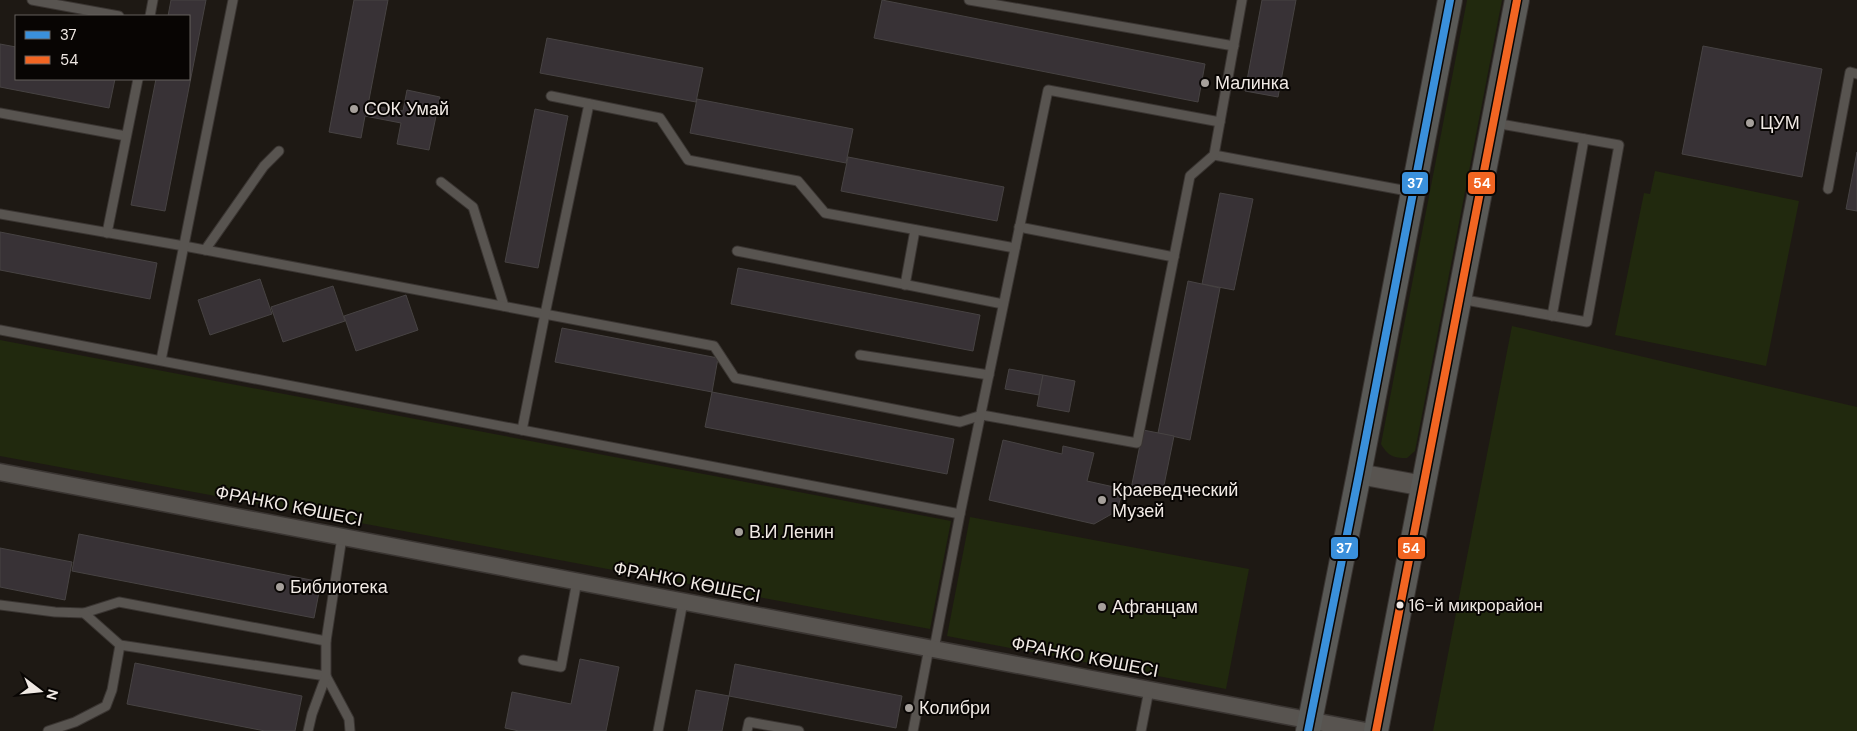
<svg xmlns="http://www.w3.org/2000/svg" width="1857" height="731" font-family="'DM Sans',sans-serif">
	<style>
		.green { fill: #21290e }
		.building { fill: #383236; stroke: #474343 }
		.lines { fill: none; stroke-linecap: round; stroke-linejoin: round }
		.service-casing { stroke: #3a3532; stroke-width: 11 }
		.minor-casing { stroke: #3a3532; stroke-width: 19 }
		.tertiary-casing { stroke: #3a3532; stroke-width: 22 }
		.secondary-casing { stroke: #3a3532; stroke-width: 26 }
		.service { stroke: #585450; stroke-width: 9 }
		.minor { stroke: #585450; stroke-width: 16 }
		.tertiary { stroke: #585450; stroke-width: 20 }
		.secondary { stroke: #595956; stroke-width: 24 }
		.bus-1-casing { stroke: #080503; stroke-width: 11 }
		.bus-2-casing { stroke: #080503; stroke-width: 11 }
		.bus-1 { stroke: #3a90db; stroke-width: 8 }
		.bus-2 { stroke: #f26522; stroke-width: 8 }
		.poi-dot { fill: #a6a09b; stroke: #080503; stroke-width: 2 }
		.bus-dot { fill: #f0e9e4; stroke: #080503; stroke-width: 2 }
		.labels { text-anchor: middle; stroke-width: 4; stroke-linejoin: round; paint-order: stroke }
		.bus-label { font-size: 17px; fill: #f0e9e4; stroke: #080503; text-anchor: start }
		.poi-label { font-size: 18px; fill: #f0e9e4; stroke: #080503; text-anchor: start }
		.street-label { font-size: 18px; fill: #f0e9e4; stroke: #080503 }
		.line-badge { stroke: #080503; stroke-width: 2 }
		.badge-label { font-size: 14px; text-anchor: middle; font-weight: bold; fill: #fff }
	</style>
	<rect width="100%" height="100%" fill="#1e1914"/>
	<!-- green -->
	<g class="green">
		<path d="M1467 0H1502L1415 451 1407 458C1393 458 1388 456 1381 444Z"/>
		<path d="M1655 171 1799 201 1766 366 1615 335 1644 193 1650 194Z"/>
		<path d="M1512 326 1857 407V731H1433Z"/>
		<path d="M0 340 951 521 930 629 0 456Z"/>
		<path d="M970 517 1249 569 1226 689 947 636Z"/>
	</g>
	<!-- building -->
	<g class="building">
		<path d="M171 0H206L165 211 131 205 156 79H189V16H168Z"/>
		<path d="M354 0H388L368 105 403 111 407 90 440 97 429 150 397 144 401 123 365 116 361 138 329 132Z"/>
		<path d="M882 0 1205 64 1198 102 874 38Z"/>
		<path d="M1262 0H1296L1278 97 1245 91Z"/>
		<path d="M547 38 703 68 696 102 540 73Z"/>
		<path d="M0 44 16 47V79H115L109 108 0 87Z"/>
		<path d="M1703 46 1822 69 1802 177 1682 154Z"/>
		<path d="M697 99 853 129 846 163 690 133Z"/>
		<path d="M535 109 568 116 538 268 505 262Z"/>
		<path d="M1857 152V211L1846 209Z"/>
		<path d="M848 157 1004 187 997 221 841 191Z"/>
		<path d="M1220 193 1253 199 1234 290 1202 284Z"/>
		<path d="M0 232 157 263 150 299 0 270Z"/>
		<path d="M738 268 980 315 973 351 731 304Z"/>
		<path d="M260 279 272 314 210 335 198 300Z"/>
		<path d="M1188 281 1220 288 1190 440 1158 433Z"/>
		<path d="M333 286 345 321 283 342 271 307Z"/>
		<path d="M406 295 418 330 356 351 344 316Z"/>
		<path d="M562 328 718 358 712 392 555 362Z"/>
		<path d="M1009 369 1043 375 1039 395 1005 389Z"/>
		<path d="M1043 375 1075 381 1069 412 1037 406Z"/>
		<path d="M712 392 954 439 947 474 705 427Z"/>
		<path d="M1143 430 1174 436 1162 495 1131 489Z"/>
		<path d="M1003 440 1062 454 1063 446 1094 453 1087 481 1123 489 1117 511 1094 524 989 500Z"/>
		<path d="M79 534 321 582 314 618 72 571Z"/>
		<path d="M0 548 72 562 65 600 0 587Z"/>
		<path d="M580 659 619 667 606 731H519L505 728 512 692 571 704Z"/>
		<path d="M135 663 302 696 295 731H265L127 704Z"/>
		<path d="M735 664 902 696 896 728 729 696Z"/>
		<path d="M696 690 729 696 722 731H688Z"/>
	</g>
	<g class="lines">
		<defs>
			<g id="service">
				<path d="M32 0 119 16"/>
				<path d="M969 0 1234 46"/>
				<path d="M150 16 153 0"/>
				<path d="M551 96 660 118 688 160 798 181 825 213 1015 248"/>
				<path d="M0 113 126 136"/>
				<path d="M1214 155 1413 192"/>
				<path d="M441 182 473 207 504 306"/>
				<path d="M1828 189 1850 72 1857 74"/>
				<path d="M0 214 184 246 714 346 735 378 960 422 982 415 1137 443 1190 176 1214 155 1242 0"/>
				<path d="M1019 227 1174 257"/>
				<path d="M107 233 138 79"/>
				<path d="M205 250 264 166 279 151"/>
				<path d="M737 251 1003 304"/>
				<path d="M905 285 915 230"/>
				<path d="M1460 299 1587 322 1619 145 1495 123"/>
				<path d="M1552 316 1584 139"/>
				<path d="M0 330 960 514"/>
				<path d="M860 355 989 375"/>
				<path d="M161 360 233 0"/>
				<path d="M522 430 545 314 589 104"/>
				<path d="M0 605 55 612 84 613 119 602 326 641"/>
				<path d="M84 613 120 645 326 676 349 719 350 731"/>
				<path d="M934 649 960 514 1048 90 1220 122"/>
				<path d="M523 660 561 667 577 581"/>
				<path d="M48 731 75 722 106 706 112 690 120 645"/>
				<path d="M308 731 312 714 326 676V641L342 537"/>
				<path d="M658 731 683 602"/>
				<path d="M747 731 749 722 799 731"/>
				<path d="M913 731 929 648"/>
				<path d="M1141 731 1149 690"/>
			</g>
			<path id="minor" d="M0 472 1366 731"/>
			<path id="tertiary" d="M1359 474 1424 486"/>
			<g id="secondary">
				<path d="M1308 731 1359 474 1450 0"/>
				<path d="M1376 731 1517 0"/>
			</g>
		</defs>
		<!-- service casing -->
		<use href="#service" class="service-casing"/>
		<!-- minor casing -->
		<use href="#minor" class="minor-casing"/>
		<!-- tertiary casing -->
		<use href="#tertiary" class="tertiary-casing"/>
		<!-- secondary casing -->
		<use href="#secondary" class="secondary-casing"/>
		<!-- service -->
		<use href="#service" class="service"/>
		<!-- minor -->
		<use href="#minor" class="minor"/>
		<!-- tertiary -->
		<use href="#tertiary" class="tertiary"/>
		<!-- secondary -->
		<use href="#secondary" class="secondary"/>
		<defs>
			<path id="bus-1" d="M1308 731 1359 474 1450 0"/>
			<path id="bus-2" d="M1376 731 1517 0"/>
		</defs>
		<!-- bus-1 casing -->
		<use href="#bus-1" class="bus-1-casing"/>
		<!-- bus-2 casing -->
		<use href="#bus-2" class="bus-2-casing"/>
		<!-- bus-1 -->
		<use href="#bus-1" class="bus-1"/>
		<!-- bus-2 -->
		<use href="#bus-2" class="bus-2"/>
	</g>
	<!-- markers -->
	<g class="poi-dot">
		<circle cx="1205" cy="83" r="5"/>
		<circle cx="354" cy="109" r="5"/>
		<circle cx="1750" cy="123" r="5"/>
		<circle cx="1102" cy="500" r="5"/>
		<circle cx="739" cy="532" r="5"/>
		<circle cx="280" cy="587" r="5"/>
		<circle cx="1102" cy="607" r="5"/>
		<circle cx="909" cy="708" r="5"/>
	</g>
	<circle class="bus-dot" cx="1400" cy="605" r="4.5"/>
	<g class="labels">
		<!-- bus labels -->
		<g class="bus-label">
			<text x="1409" y="611">16-й микрорайон</text>
		</g>
		<!-- poi labels -->
		<g class="poi-label">
			<text x="1215" y="89">Малинка</text>
			<text x="364" y="115">СОК Умай</text>
			<text x="1760" y="129">ЦУМ</text>
			<text x="1112" y="496">Краеведческий<tspan x="1112" dy="21">Музей</tspan></text>
			<text x="749" y="538">В.И Ленин</text>
			<text x="290" y="593">Библиотека</text>
			<text x="1112" y="613">Афганцам</text>
			<text x="919" y="714">Колибри</text>
		</g>
		<!-- street labels -->
		<g class="street-label">
			<text transform="translate(289 506) rotate(11)" y="6">ФРАНКО КӨШЕСІ</text>
			<text transform="translate(687 582) rotate(11)" y="6">ФРАНКО КӨШЕСІ</text>
			<text transform="translate(1085 657) rotate(11)" y="6">ФРАНКО КӨШЕСІ</text>
		</g>
	</g>
	<g class="line-badge">
		<rect x="1467" y="171" width="29" height="24" rx="5" fill="#f26522"/>
		<rect x="1401" y="171" width="28" height="24" rx="5" fill="#3a90db"/>
		<rect x="1397" y="536" width="29" height="24" rx="5" fill="#f26522"/>
		<rect x="1330" y="536" width="29" height="24" rx="5" fill="#3a90db"/>
	</g>
	<g class="badge-label">
		<text x="1482" y="188">54</text>
		<text x="1415" y="188">37</text>
		<text x="1411" y="553">54</text>
		<text x="1344" y="553">37</text>
	</g>
	<!-- legend -->
	<rect x="15" y="15" width="175" height="65" fill="#080503" stroke="#65605d"/>
	<rect x="25" y="31" width="25" height="8" fill="#3a90db" stroke="#65605d"/>
	<text x="60" y="40" font-size="15" fill="#f0e9e4">37</text>
	<rect x="25" y="56" width="25" height="8" fill="#f26522" stroke="#65605d"/>
	<text x="60" y="65" font-size="15" fill="#f0e9e4">54</text>
	<!-- north arrow -->
	<g transform="translate(40 691) rotate(106)" stroke="#080503" stroke-width="4" paint-order="stroke">
	<path d="M0-4L9 19L0 12L-9 19Z" fill="#f0e9e4"/>
	<text y="-8" font-size="14" font-weight="bold" text-anchor="middle" fill="#f0e9e4">N</text>
	</g>
</svg>
